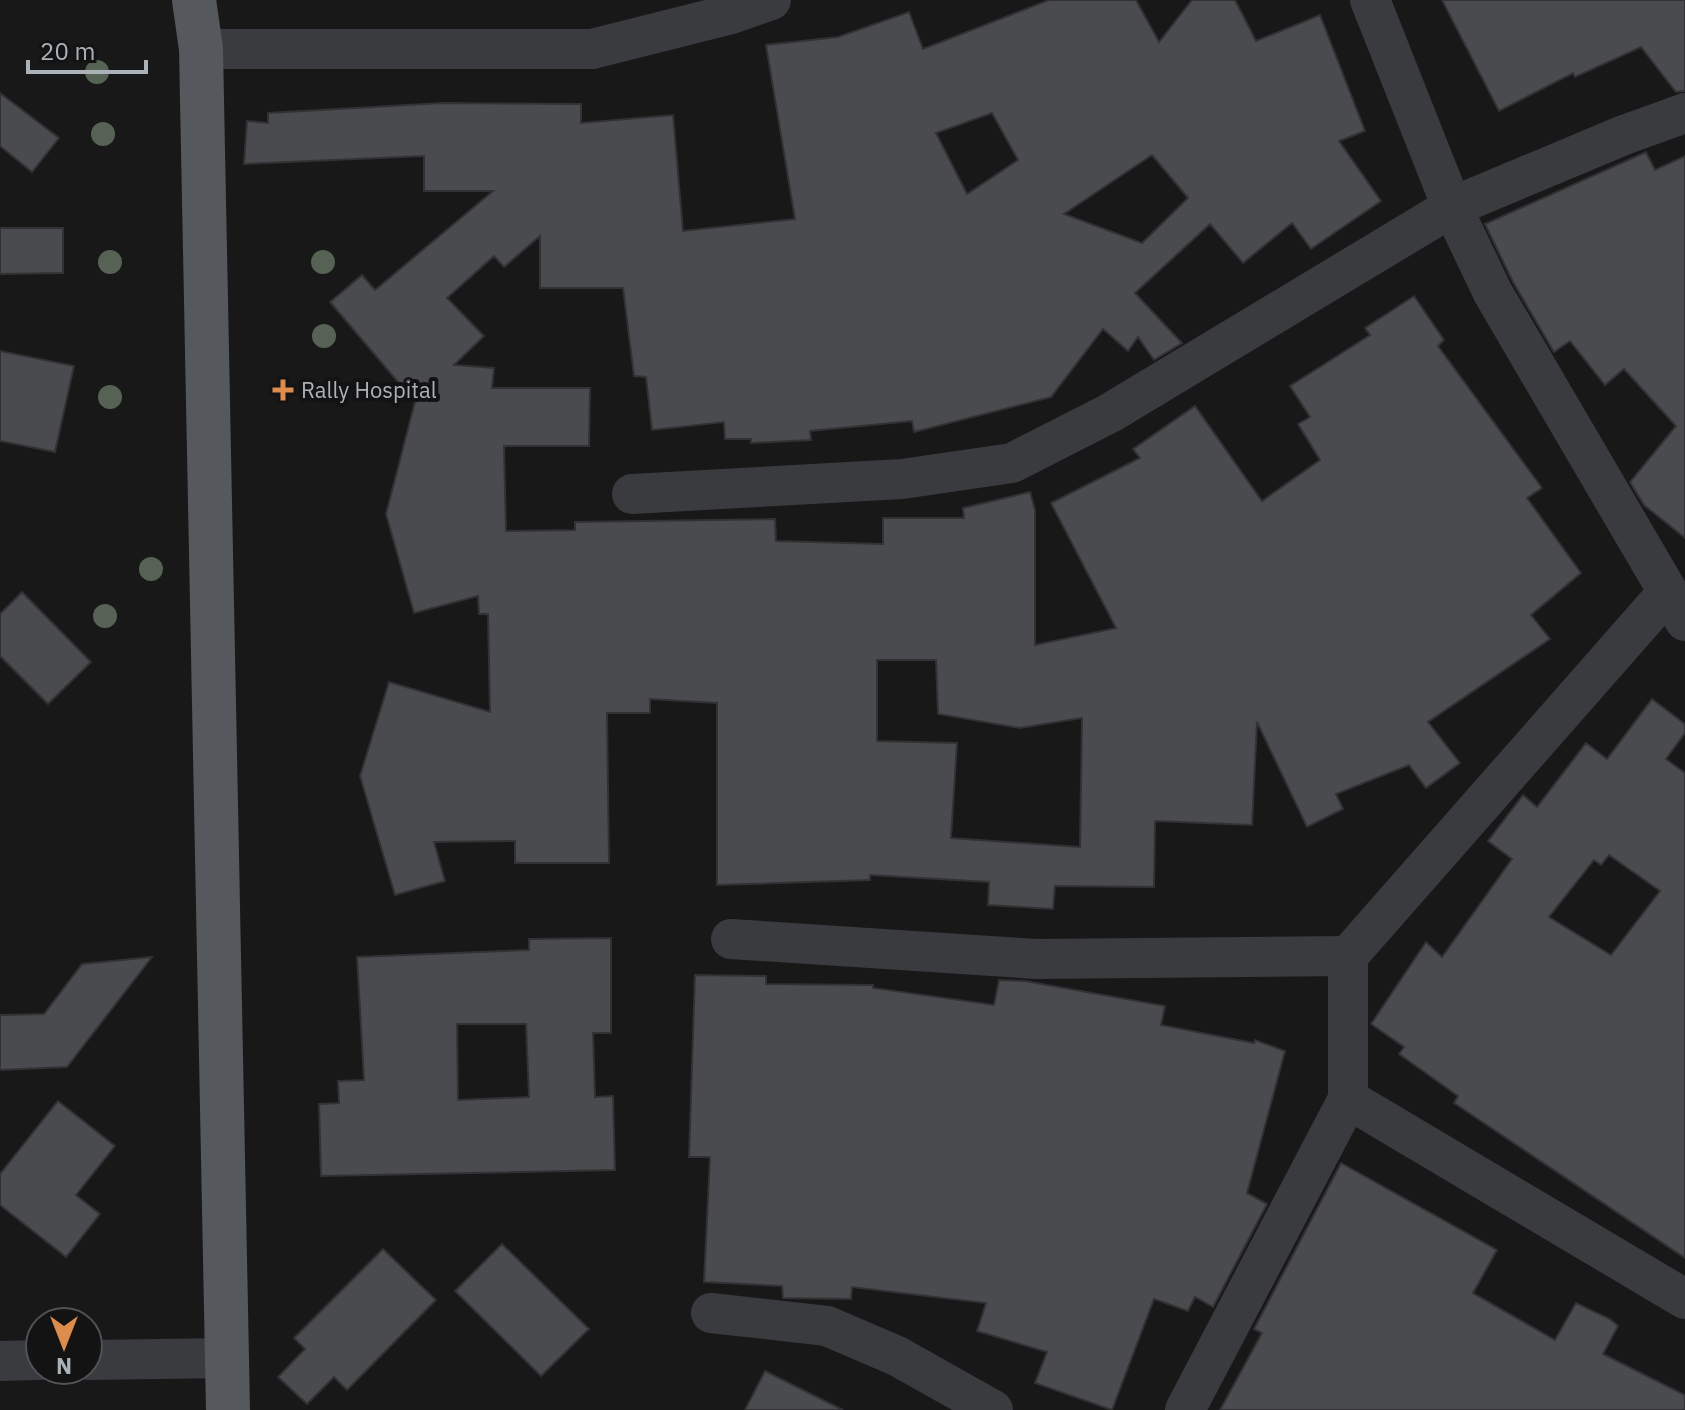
<svg xmlns="http://www.w3.org/2000/svg" width="1685" height="1410" font-family="'IBM Plex Sans',sans-serif">
	<style>
		.building { fill: #4a4b4e; stroke: #323235; stroke-width: 2; fill-rule: evenodd }
		.lines { fill: none; stroke-linecap: round; stroke-linejoin: round }
		.minor { stroke: #393b3e; stroke-width: 40 }
		.major { stroke: #55585c; stroke-width: 44 }
		.tree { fill: #566354 }
		.poi-dot { fill: #dc8c4d; stroke: #131314; stroke-width: 3 }
		.labels { text-anchor: middle; stroke-width: 8; stroke-linejoin: round; paint-order: stroke }
		.poi-label { font-size: 22px; fill: #abb2b7; stroke: #131314; text-anchor: start }
	</style>
	<rect width="100%" height="100%" fill="#181819"/>
	<!-- building -->
	<g class="building">
		<path d="M1049 0H1136L1159 42 1192 0H1235L1256 41 1320 15 1365 131 1339 141 1381 201 1311 249 1292 223 1243 263 1210 224 1135 293 1182 343 1154 360 1138 337 1128 351 1103 329 1051 397 914 432 912 421 810 431 811 440 751 443V439H725L724 422 652 430 646 377 634 376 623 288H540V236L504 267 494 256 447 298 484 336 454 365 494 368 492 388H590L589 446H504L506 531 575 530V522L775 519 776 541 883 544V518H964L963 508 1030 492 1035 510V645L1116 628 1051 503 1140 458 1133 449 1195 406 1262 501 1320 460 1298 424 1310 417 1290 386 1370 335 1365 328 1414 296 1444 340 1438 346 1542 488 1527 498 1581 573 1531 615 1550 639 1428 722 1460 763 1426 788 1409 765 1336 794 1343 809 1307 827 1257 722 1252 825 1155 821 1154 887 1055 886 1053 909 988 905 989 882 870 875V880L717 885V703L650 699V713H607L609 863H515V841L434 842 445 881 395 895 360 776 389 682 490 712 488 614H479L478 596 414 613 386 514 418 390 404 389 330 302 362 275 375 290 493 191H424V156L244 164 247 121 268 123V113L442 103 581 104V123L673 115 683 231 795 219 766 45 838 37 909 12 923 49ZM992 113 1018 160 967 194 936 133ZM1152 155 1188 198 1142 243 1064 214ZM877 660H936L938 714 1020 728 1082 718 1080 847 951 838 957 743 877 741Z"/>
		<path d="M1442 0H1685V91L1676 92 1641 47 1575 77 1573 73 1499 111Z"/>
		<path d="M0 93 59 138 32 172 0 146Z"/>
		<path d="M1646 152 1655 170 1685 156V538L1644 505 1630 482 1676 426 1624 369 1605 385 1570 341 1554 352 1513 282 1485 224Z"/>
		<path d="M0 228H63V273L0 274Z"/>
		<path d="M0 351 74 366 55 452 0 441Z"/>
		<path d="M22 592 91 662 48 704 0 656V614Z"/>
		<path d="M1652 699 1685 724V733L1666 759 1685 773V1258L1454 1103 1458 1096 1399 1054 1404 1047 1371 1024 1426 942 1442 957 1512 859 1488 841 1523 795 1537 807 1586 743 1607 759ZM1609 855 1660 891 1611 955 1549 917 1594 860 1601 865Z"/>
		<path d="M611 938V1033H593L595 1097 613 1096 615 1170 321 1176 319 1104 339 1103 338 1081 364 1080 357 957 529 950V939ZM457 1024H526L529 1097 458 1100Z"/>
		<path d="M152 957 67 1067 0 1070V1015L44 1014 82 964Z"/>
		<path d="M695 975 766 976V984L873 985V988L994 1005 999 980 1025 981 1165 1006 1161 1025 1254 1043 1255 1040 1285 1051 1247 1193 1267 1204 1213 1307 1195 1297 1188 1311 1154 1299 1112 1410 1035 1383 1047 1352 977 1331 986 1303 852 1287 851 1299 783 1298 782 1286 704 1282 710 1157H689Z"/>
		<path d="M58 1101 115 1146 76 1195 100 1214 66 1257 0 1205V1174Z"/>
		<path d="M1341 1163 1497 1250 1473 1293 1555 1340 1576 1303 1610 1319 1618 1326 1603 1354 1685 1395V1410H1220L1262 1333 1254 1329Z"/>
		<path d="M502 1244 589 1329 541 1376 455 1291Z"/>
		<path d="M383 1249 436 1300 347 1390 334 1377 307 1404 278 1377 305 1349 294 1338Z"/>
		<path d="M765 1371 843 1410H745Z"/>
	</g>
	<g class="lines">
		<!-- minor -->
		<g class="minor">
			<path d="M1370 0 1452 207 1493 293 1685 621"/>
			<path d="M201 49H592L731 14 771 0"/>
			<path d="M632 494 902 479 1012 463 1110 413 1452 207 1624 135 1685 113"/>
			<path d="M731 939 1036 959 1348 956"/>
			<path d="M1348 1099 1685 1299"/>
			<path d="M711 1313 827 1326 897 1356 993 1410"/>
			<path d="M88 1360 227 1358"/>
			<path d="M0 1361 40 1360"/>
			<path d="M1185 1410 1348 1099V956L1667 593"/>
		</g>
		<!-- major -->
		<path class="major" d="M194 0 201 49 228 1410"/>
	</g>
	<!-- trees -->
	<g class="tree">
		<circle cx="97" cy="72" r="12"/>
		<circle cx="103" cy="134" r="12"/>
		<circle cx="110" cy="262" r="12"/>
		<circle cx="323" cy="262" r="12"/>
		<circle cx="324" cy="336" r="12"/>
		<circle cx="110" cy="397" r="12"/>
		<circle cx="151" cy="569" r="12"/>
		<circle cx="105" cy="616" r="12"/>
	</g>
	<!-- markers -->
	<path class="poi-dot" d="M279 378h8v8h8v8h-8v8h-8v-8h-8v-8h8z"/>
	<g class="labels">
		<!-- poi labels -->
		<g class="poi-label">
			<text x="301" y="398">Rally Hospital</text>
		</g>
	</g>
	<!-- north arrow -->
	<g transform="translate(64 1346) rotate(180)"><circle r="38" fill="#131314" stroke="#505355" stroke-width="2"/>
	<path d="M0-6L14 30L0 20L-14 30Z" fill="#dc8c4d"/>
	<text y="-12" font-size="22" font-weight="bold" text-anchor="middle" fill="#abb2b7">N</text>
	</g>
	<!-- scale -->
	<path d="M28 60v12h118v-12" fill="none" stroke="#abb2b7" stroke-width="4"/>
	<text x="40" y="60" font-size="24" fill="#abb2b7" stroke="#131314" stroke-width="6" paint-order="stroke">20 m</text>
</svg>
